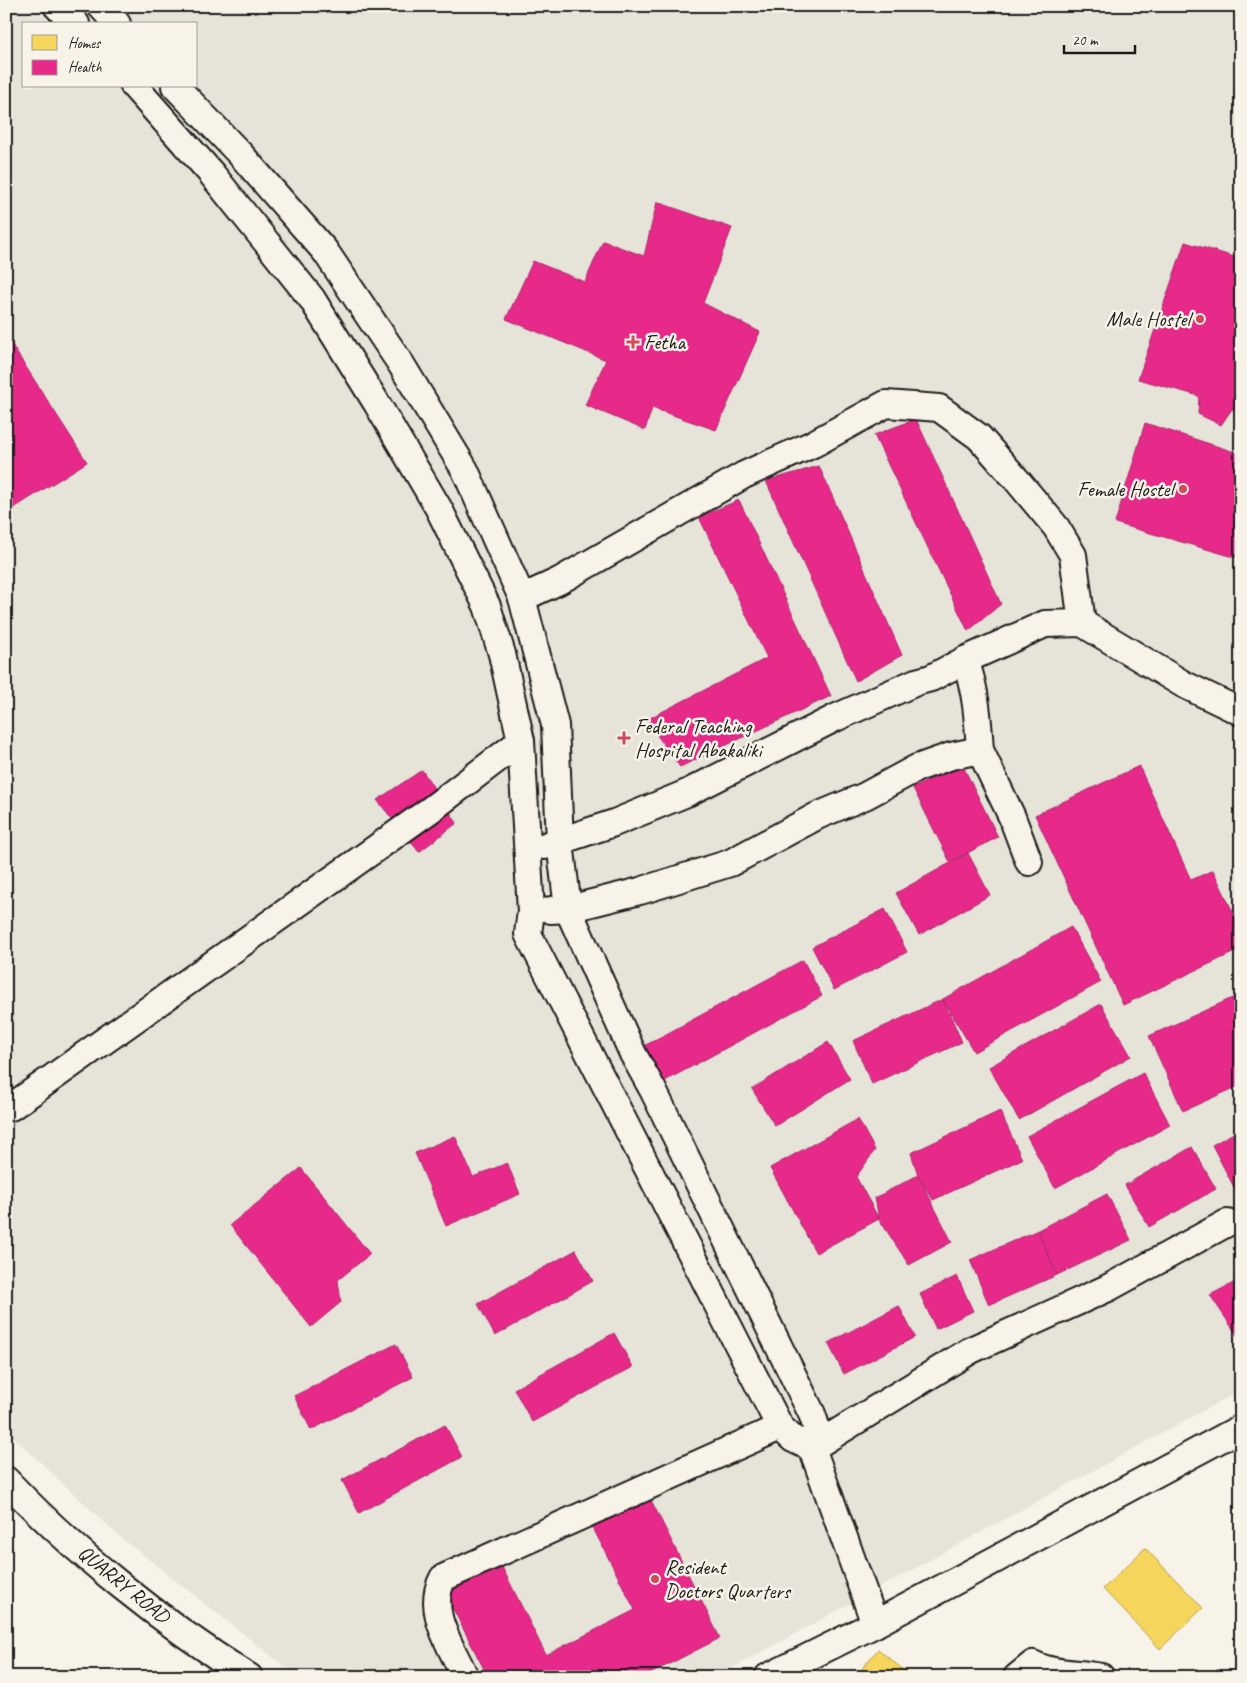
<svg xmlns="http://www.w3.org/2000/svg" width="1247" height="1683" font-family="Caveat,sans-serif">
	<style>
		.built { fill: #e6e3d9; fill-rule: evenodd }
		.homes { fill: #f6d55c; stroke: #b59e49 }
		.health { fill: #e7298a; stroke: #aa2569 }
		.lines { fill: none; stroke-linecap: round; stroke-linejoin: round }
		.minor-casing { stroke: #1c1c1c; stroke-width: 30 }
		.minor { stroke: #f7f3e8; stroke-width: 26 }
		.poi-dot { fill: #d1495b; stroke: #f7f3e8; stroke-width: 2 }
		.labels { text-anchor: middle; stroke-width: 5; stroke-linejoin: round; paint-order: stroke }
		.poi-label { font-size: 21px; fill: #1c1c1c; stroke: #f7f3e8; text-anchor: start }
		.street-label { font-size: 21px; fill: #1c1c1c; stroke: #f7f3e8 }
	</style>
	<rect width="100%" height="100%" fill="#f7f3e8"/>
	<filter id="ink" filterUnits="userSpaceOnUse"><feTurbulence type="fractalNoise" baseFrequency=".02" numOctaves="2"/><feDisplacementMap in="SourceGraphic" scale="10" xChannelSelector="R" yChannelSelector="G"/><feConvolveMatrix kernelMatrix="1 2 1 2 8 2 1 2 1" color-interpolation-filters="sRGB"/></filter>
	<g filter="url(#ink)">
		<!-- built -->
		<path class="built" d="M6 6H1241V1390L716 1677H298L120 1537 6 1430ZM24 24H196V86H24Z"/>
		<!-- homes -->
		<g class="homes">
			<path d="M1145 1548 1203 1608 1160 1649 1103 1589Z"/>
			<path d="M878 1649 912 1677H855Z"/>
			<path d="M1241 1663V1677H1230Z"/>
		</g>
		<!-- health -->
		<g class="health">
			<path d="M657 202 732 228 703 303 760 332 716 430 652 408 645 430 585 405 606 360 506 319 533 261 585 282 603 241 644 256Z"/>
			<path d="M1185 242 1241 259V411L1232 409 1221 425 1198 414 1199 396 1138 379Z"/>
			<path d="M6 336 87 462 6 513Z"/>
			<path d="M916 419 1001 604 968 631 874 435Z"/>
			<path d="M1145 423 1241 454V559L1115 523Z"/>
			<path d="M819 466 902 655 856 681 766 481Z"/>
			<path d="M739 500 831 696 680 767 646 720 767 658 699 517Z"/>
			<path d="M962 764 998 837 950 862 913 788Z"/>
			<path d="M1139 766 1191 880 1213 870 1241 929V949L1123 1005 1035 815Z"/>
			<path d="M422 770 457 823 419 852 377 800Z"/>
			<path d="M968 853 990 895 919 935 896 893Z"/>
			<path d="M885 909 907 952 834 990 812 947Z"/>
			<path d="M1071 927 1101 982 974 1052 943 999Z"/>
			<path d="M803 960 822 996 663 1082 644 1046Z"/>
			<path d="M1241 994V1085L1183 1111 1149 1036Z"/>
			<path d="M943 999 962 1042 872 1084 853 1041Z"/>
			<path d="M1101 1004 1131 1056 1019 1120 989 1067Z"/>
			<path d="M828 1042 850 1079 775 1126 752 1089Z"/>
			<path d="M1143 1073 1170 1125 1055 1188 1027 1136Z"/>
			<path d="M1000 1111 1022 1159 933 1200 918 1175 911 1153Z"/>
			<path d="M858 1119 875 1150 856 1177 879 1219 816 1253 770 1168Z"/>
			<path d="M1241 1129V1188L1236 1191 1212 1145Z"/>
			<path d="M455 1136 473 1177 507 1163 520 1194 446 1226 415 1153Z"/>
			<path d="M1192 1147 1216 1189 1149 1227 1125 1185Z"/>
			<path d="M301 1168 370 1254 338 1280 341 1302 311 1327 230 1225Z"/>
			<path d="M918 1175 952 1242 909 1265 879 1219 875 1198Z"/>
			<path d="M1107 1194 1131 1240 1057 1275 1038 1230Z"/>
			<path d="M1038 1230 1057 1275 989 1305 970 1260Z"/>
			<path d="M576 1250 593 1281 495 1336 478 1304Z"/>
			<path d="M957 1276 973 1311 936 1329 920 1294Z"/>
			<path d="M1241 1279V1341L1210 1295Z"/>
			<path d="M899 1306 915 1337 844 1374 828 1343Z"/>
			<path d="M614 1333 633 1367 532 1422 514 1389Z"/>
			<path d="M396 1344 413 1377 311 1430 294 1396Z"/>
			<path d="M445 1425 462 1457 359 1513 342 1480Z"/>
			<path d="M649 1496 720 1638 644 1677H488L445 1593 501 1565 546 1655 635 1610 592 1526Z"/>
		</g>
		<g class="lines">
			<defs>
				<g id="minor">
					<path d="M57 6 76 24"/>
					<path d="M101 6 117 24"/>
					<path d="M134 86 211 173 312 299 376 402 439 509 487 606 502 654 521 741 531 911 528 934 780 1427 793 1439 812 1448"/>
					<path d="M175 86 241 155 325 251 401 364 465 470 522 598 555 725 560 842 568 909 633 1054 653 1090 812 1414 816 1426 812 1448 875 1624"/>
					<path d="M522 598 559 581 744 475 813 444 886 404 939 408 979 437 1016 479 1056 527 1073 555 1082 623"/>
					<path d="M965 660C976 689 978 719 980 750"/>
					<path d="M545 846 614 823 687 793 835 718 916 682 931 678 965 660 1045 624 1082 623 1183 684 1241 712"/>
					<path d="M551 910 568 909 640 891 730 863 817 816 865 796 917 768 951 756 980 750 1012 817 1029 862"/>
					<path d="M11 1107 430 810 521 741"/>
					<path d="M812 1448 971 1350 1108 1288 1227 1223"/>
					<path d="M6 1480C76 1554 163 1623 249 1677"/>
					<path d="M465 1677C452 1647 425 1611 443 1578L780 1427"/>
					<path d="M768 1677 875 1624 1241 1428"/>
					<path d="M1017 1677 1033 1664C1054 1675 1078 1672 1101 1677"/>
				</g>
			</defs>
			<!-- minor casing -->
			<use href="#minor" class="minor-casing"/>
			<!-- minor -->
			<use href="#minor" class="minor"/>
		</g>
	</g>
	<!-- markers -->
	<g class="poi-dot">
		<circle cx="1200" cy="319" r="5"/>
		<path d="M630.5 334.5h5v5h5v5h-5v5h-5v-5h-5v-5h5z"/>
		<circle cx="1183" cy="489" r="5"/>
		<path d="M621.5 730.5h5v5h5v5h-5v5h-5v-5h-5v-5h5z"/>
		<circle cx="655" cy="1579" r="5"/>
	</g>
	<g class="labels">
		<!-- poi labels -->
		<g class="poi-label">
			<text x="1190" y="326" text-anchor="end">Male Hostel</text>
			<text x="644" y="349">Fetha</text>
			<text x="1173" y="496" text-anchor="end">Female Hostel</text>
			<text x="635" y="733">Federal Teaching<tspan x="635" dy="24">Hospital Abakaliki</tspan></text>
			<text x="665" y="1574">Resident<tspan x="665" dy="24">Doctors Quarters</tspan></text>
		</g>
		<!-- street labels -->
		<g class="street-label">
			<text transform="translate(124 1584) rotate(39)" y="7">QUARRY ROAD</text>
		</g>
	</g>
	<!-- margin -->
	<rect width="1247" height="1683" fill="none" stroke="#f7f3e8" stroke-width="25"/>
	<rect x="12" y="12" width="1222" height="1658" fill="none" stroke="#1c1c1c" stroke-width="2" filter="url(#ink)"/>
	<!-- legend -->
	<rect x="22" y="22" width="175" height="65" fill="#f7f3e8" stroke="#9f9d96"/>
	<rect x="32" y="35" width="25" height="15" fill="#f6d55c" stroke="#9f9d96"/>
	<text x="68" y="48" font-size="15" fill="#1c1c1c">Homes</text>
	<rect x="32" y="60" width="25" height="15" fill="#e7298a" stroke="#9f9d96"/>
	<text x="68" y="72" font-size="15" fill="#1c1c1c">Health</text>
	<!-- scale -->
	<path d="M1064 45v8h71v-8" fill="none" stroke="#1c1c1c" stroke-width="2.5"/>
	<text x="1072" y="45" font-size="15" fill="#1c1c1c" stroke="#f7f3e8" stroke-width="4" paint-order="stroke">20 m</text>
</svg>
